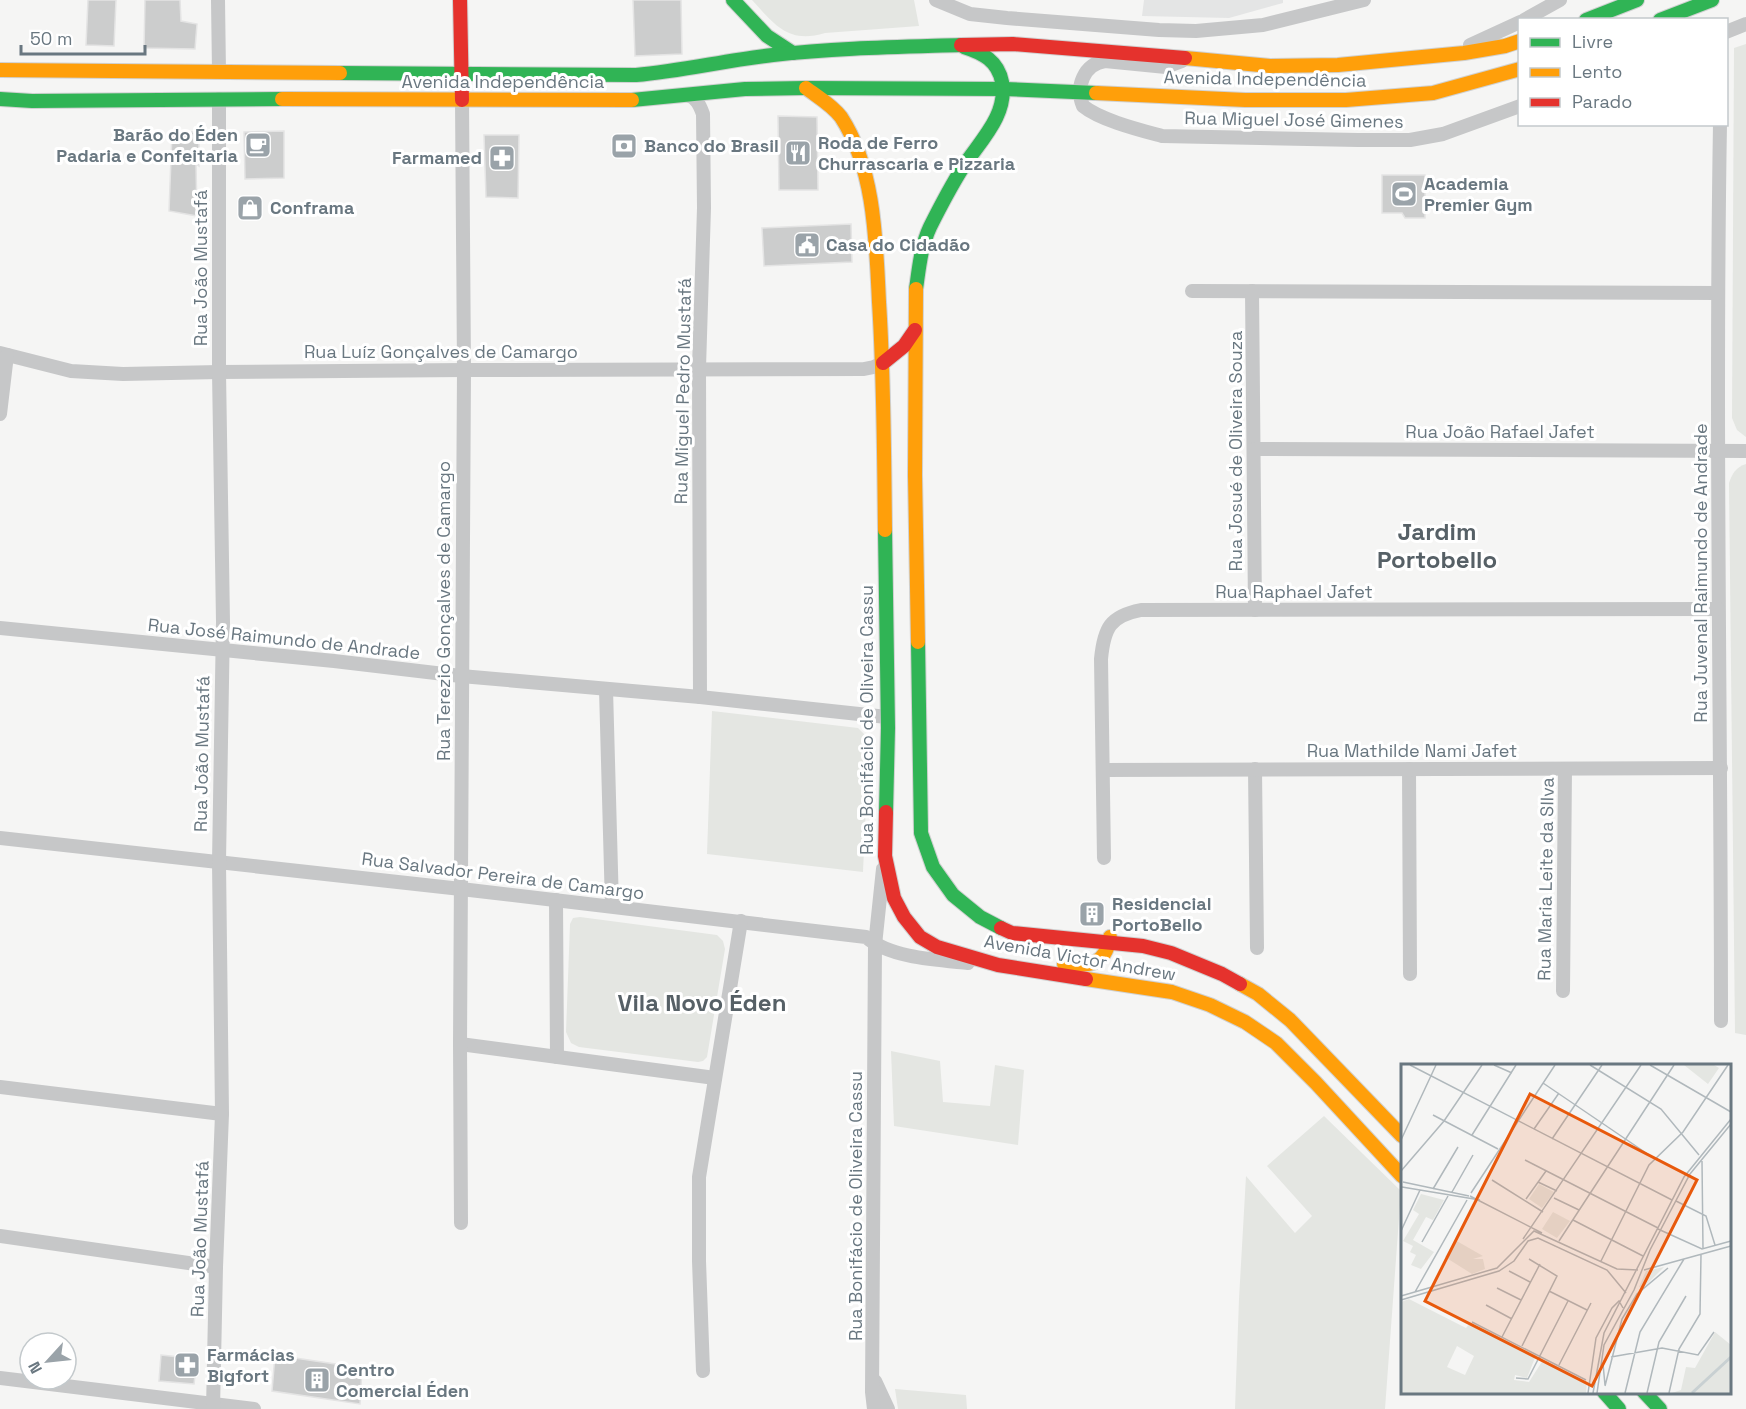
<svg xmlns="http://www.w3.org/2000/svg" width="1746" height="1409" font-family="'Space Grotesk',sans-serif">
	<style>
		.built { fill: #e4e5e5 }
		.green { fill: #e4e6e2 }
		.building { fill: #cccdcd; stroke: #e4e4e4; stroke-width: 1.5 }
		.lines { fill: none; stroke-linecap: round; stroke-linejoin: round }
		.fast-casing { stroke: #d0d1d1; stroke-width: 16 }
		.slow-casing { stroke: #d0d1d1; stroke-width: 16 }
		.jam-casing { stroke: #d0d1d1; stroke-width: 16 }
		.street { stroke: #c6c7c8; stroke-width: 14 }
		.fast { stroke: #30b455; stroke-width: 14 }
		.slow { stroke: #ff9f0a; stroke-width: 14 }
		.jam { stroke: #e5322d; stroke-width: 14 }
		.labels { text-anchor: middle; stroke-width: 6; stroke-linejoin: round; paint-order: stroke }
		.street-label { font-size: 18px; fill: #697780; stroke: #fff }
		.poi-label { font-size: 18px; font-weight: bold; fill: #697780; stroke: #fff; text-anchor: start }
		.district-label { font-size: 24px; font-weight: bold; fill: #566066; stroke: #fff }
		.inset-river { fill: none; stroke: #c8d0d2; stroke-width: 3 }
		.inset-road { fill: none; stroke: #b0b8bc; stroke-width: 1.5 }
		.view { fill: #e8590c; fill-opacity: 0.15; stroke: #e8590c; stroke-width: 3 }
		.inset-edge { fill: none; stroke: #697780; stroke-width: 3 }
	</style>
	<rect width="100%" height="100%" fill="#f5f5f4"/>
	<!-- built -->
	<path class="built" d="M1144 0H1283V3L1229 18 1142 16Z"/>
	<!-- green -->
	<g class="green">
		<path d="M752 0H914L919 26 825 33C788 44 775 25 752 0Z"/>
		<path d="M1746 44V437L1737 430 1732 418 1734 48Z"/>
		<path d="M1746 464V1035L1735 1033 1729 483C1732 474 1736 467 1746 464Z"/>
		<path d="M712 711 858 728 869 739 863 872 707 854Z"/>
		<path d="M580 917 717 935 723 941 725 949 707 1057 703 1061 698 1062 579 1047 571 1043 566 1032 570 924 573 918Z"/>
		<path d="M891 1051 940 1061 943 1102 990 1106 995 1065 1024 1070 1018 1145 894 1126Z"/>
		<path d="M1324 1116 1401 1191 1385 1409H1235L1239 1299 1246 1176 1295 1233 1312 1216 1267 1166Z"/>
		<path d="M895 1389 966 1395 967 1409H898Z"/>
	</g>
	<!-- building -->
	<g class="building">
		<path d="M88 0H116L114 46 86 45Z"/>
		<path d="M145 0H180L181 21 197 24 195 49 144 48Z"/>
		<path d="M633 0H681L682 54 635 56Z"/>
		<path d="M778 116 817 117 818 190H779Z"/>
		<path d="M284 131V178L245 179 244 132Z"/>
		<path d="M172 132H199V166L196 164 197 216 169 211Z"/>
		<path d="M484 135H519L518 198 486 197Z"/>
		<path d="M1382 175H1425V218H1405L1402 213H1382Z"/>
		<path d="M851 224 852 262 764 266 762 228Z"/>
		<path d="M161 1355 197 1359 194 1384 159 1381Z"/>
		<path d="M275 1355 362 1368 360 1404 272 1391Z"/>
	</g>
	<g class="lines">
		<defs>
			<g id="fast">
				<path d="M733 0 767 36 793 53"/>
				<path d="M1586 20 1637 0"/>
				<path d="M1660 20 1712 0"/>
				<path d="M340 73 636 75C682 71 727 60 773 55 835 48 898 47 961 45"/>
				<path d="M0 99 32 101 282 99"/>
				<path d="M632 100 745 89 806 88 1004 89 1096 93"/>
				<path d="M916 289C919 268 921 246 930 227 940 207 951 186 963 167 980 141 1008 115 1002 82 998 61 983 53 964 47"/>
				<path d="M885 530 888 728 886 812"/>
				<path d="M918 642 921 833 933 867 953 895 980 917 1001 928"/>
				<path d="M1604 1392 1619 1409"/>
				<path d="M1644 1392 1660 1409"/>
			</g>
			<g id="slow">
				<path d="M1185 58 1270 66 1338 65 1464 53 1505 46 1520 41"/>
				<path d="M0 70 340 73"/>
				<path d="M806 88C818 97 832 105 841 117 875 169 876 242 879 302 884 378 884 454 885 530"/>
				<path d="M1096 93 1245 100H1346L1433 93 1520 69"/>
				<path d="M282 99 632 100"/>
				<path d="M916 289 915 475 918 642"/>
				<path d="M1064 964C1090 966 1105 966 1110 937"/>
				<path d="M1086 979 1172 992 1210 1005 1245 1022 1276 1043 1316 1083 1402 1176"/>
				<path d="M1240 984 1258 994 1290 1020 1402 1136"/>
			</g>
			<g id="jam">
				<path d="M460 0 462 100"/>
				<path d="M961 45 1013 44 1185 58"/>
				<path d="M883 363 904 346 915 330"/>
				<path d="M886 812 885 856 894 898 904 917 920 937 937 947 998 965 1086 979"/>
				<path d="M1001 928 1012 933 1143 946 1171 953 1222 974 1240 984"/>
			</g>
		</defs>
		<!-- fast casing -->
		<use href="#fast" class="fast-casing"/>
		<!-- slow casing -->
		<use href="#slow" class="slow-casing"/>
		<!-- jam casing -->
		<use href="#jam" class="jam-casing"/>
		<!-- street -->
		<g class="street">
			<path d="M218 0 219 72"/>
			<path d="M936 0 970 14 1007 18 1159 30 1196 31 1263 25 1364 0"/>
			<path d="M1524 20 1560 0"/>
			<path d="M1726 32 1746 24"/>
			<path d="M1470 45 1520 22"/>
			<path d="M1182 61 1166 67 1105 61C1084 64 1075 87 1083 106 1100 120 1140 130 1162 136L1358 140H1410L1443 134 1520 106"/>
			<path d="M688 95C697 98 700 106 703 114L704 208 699 368 700 697"/>
			<path d="M1720 124C1715 423 1721 722 1721 1021"/>
			<path d="M1192 291 1718 293"/>
			<path d="M1252 291 1255 610"/>
			<path d="M0 353 71 371 123 374 219 372 464 370 864 369 874 367 883 363"/>
			<path d="M0 414 7 355"/>
			<path d="M1255 449 1746 451"/>
			<path d="M0 628 334 661 461 676 700 697 887 717"/>
			<path d="M606 689 612 906"/>
			<path d="M1255 769 1257 948"/>
			<path d="M1409 769 1410 974"/>
			<path d="M1103 770 1721 768"/>
			<path d="M0 838 461 889 866 937C890 958 938 960 968 963"/>
			<path d="M1104 858 1101 659C1104 628 1110 616 1141 610L1718 609"/>
			<path d="M556 900 557 1057"/>
			<path d="M1563 991 1565 769"/>
			<path d="M460 1044 715 1078"/>
			<path d="M0 1087 222 1114"/>
			<path d="M461 1223 460 1044 464 370 462 100"/>
			<path d="M0 1236 216 1267"/>
			<path d="M703 1371 699 1261V1177L741 921"/>
			<path d="M0 1378 254 1409"/>
			<path d="M875 1381 888 1409"/>
			<path d="M213 1409 216 1267 222 1114 219 862 223 622 219 372V99"/>
			<path d="M874 1409 872 1392 875 945 883 869"/>
		</g>
		<!-- fast -->
		<use href="#fast" class="fast"/>
		<!-- slow -->
		<use href="#slow" class="slow"/>
		<!-- jam -->
		<use href="#jam" class="jam"/>
	</g>
	<!-- icons -->
	<defs>
		<symbol id="cafe-square" viewBox="-11 -11 22 22"><rect x="-9" y="-9" width="18" height="18" rx="4" fill="#9aa3a9" stroke="#fff"/><path d="M-5.5-4.5H6V0H3Q3 3.5 0 3.5H-2.5Q-5.5 3.5-5.5 0ZM3-3.2v2h1.7v-2ZM-6 4.5H4V6H-6Z" fill="#fff"/></symbol>
		<symbol id="bank-square" viewBox="-11 -11 22 22"><rect x="-9" y="-9" width="18" height="18" rx="4" fill="#9aa3a9" stroke="#fff"/><path d="M-6-4H6V4H-6ZM0-2.3a2.3 2.3 0 1 0 0 4.6a2.3 2.3 0 1 0 0-4.6Z" fill="#fff"/></symbol>
		<symbol id="restaurant-square" viewBox="-11 -11 22 22"><rect x="-9" y="-9" width="18" height="18" rx="4" fill="#9aa3a9" stroke="#fff"/><path d="M-5-6h1v4h1v-4h1v4h1v-4h1v5L-1.5 .5V6h-2V.5L-5-1ZM5-6V6H3V1.5H1.5Q1.5-4 5-6Z" fill="#fff"/></symbol>
		<symbol id="pharmacy-square" viewBox="-11 -11 22 22"><rect x="-9" y="-9" width="18" height="18" rx="4" fill="#9aa3a9" stroke="#fff"/><path d="M-2-6h4v4h4v4h-4v4h-4v-4h-4v-4h4Z" fill="#fff"/></symbol>
		<symbol id="stadium-square" viewBox="-11 -11 22 22"><rect x="-9" y="-9" width="18" height="18" rx="4" fill="#9aa3a9" stroke="#fff"/><path d="M0-5a6.5 5 0 1 0 0 10a6.5 5 0 1 0 0-10ZM-3.5-1.8h7v3.6h-7Z" fill="#fff"/></symbol>
		<symbol id="shop-square" viewBox="-11 -11 22 22"><rect x="-9" y="-9" width="18" height="18" rx="4" fill="#9aa3a9" stroke="#fff"/><path d="M-5-2.5h2.3a2.7 3.5 0 0 1 5.4 0H5L5.5 6h-11ZM-1.5-2.5h3a1.5 2.3 0 0 0-3 0Z" fill="#fff"/></symbol>
		<symbol id="civic-square" viewBox="-11 -11 22 22"><rect x="-9" y="-9" width="18" height="18" rx="4" fill="#9aa3a9" stroke="#fff"/><path d="M-.6-6.5H3V-4.5H.6V-3L4-1V1h2V6H-6V1h2V-1L-.6-3ZM-1.2 2.5V6h2.4V2.5Z" fill="#fff"/></symbol>
		<symbol id="building-square" viewBox="-11 -11 22 22"><rect x="-9" y="-9" width="18" height="18" rx="4" fill="#9aa3a9" stroke="#fff"/><path d="M-4-6H4V6H1V3H-1V6H-4ZM-2.5-4.3h1.7v1.8h-1.7ZM.8-4.3h1.7v1.8H.8ZM-2.5-1h1.7V.8h-1.7ZM.8-1h1.7V.8H.8Z" fill="#fff"/></symbol>
	</defs>
	<g fill-rule="evenodd">
		<use href="#cafe-square" x="243" y="130" width="30" height="30"/>
		<use href="#bank-square" x="609" y="131" width="30" height="30"/>
		<use href="#restaurant-square" x="783" y="138" width="30" height="30"/>
		<use href="#pharmacy-square" x="487" y="143" width="30" height="30"/>
		<use href="#stadium-square" x="1389" y="179" width="30" height="30"/>
		<use href="#shop-square" x="235" y="193" width="30" height="30"/>
		<use href="#civic-square" x="792" y="230" width="30" height="30"/>
		<use href="#building-square" x="1077" y="899" width="30" height="30"/>
		<use href="#pharmacy-square" x="172" y="1350" width="30" height="30"/>
		<use href="#building-square" x="302" y="1365" width="30" height="30"/>
	</g>
	<g class="labels">
		<!-- street labels -->
		<g class="street-label">
			<text transform="translate(1265 79) rotate(1)" y="6">Avenida Independência</text>
			<text x="503" y="88">Avenida Independência</text>
			<text transform="translate(1294 120) rotate(1)" y="6">Rua Miguel José Gimenes</text>
			<text transform="translate(201 268) rotate(-90)" y="6">Rua João Mustafá</text>
			<text x="441" y="358">Rua Luíz Gonçalves de Camargo</text>
			<text transform="translate(683 391) rotate(-89)" y="6">Rua Miguel Pedro Mustafá</text>
			<text x="1500" y="438">Rua João Rafael Jafet</text>
			<text transform="translate(1236 451) rotate(-90)" y="6">Rua Josué de Oliveira Souza</text>
			<text transform="translate(1701 573) rotate(-90)" y="6">Rua Juvenal Raimundo de Andrade</text>
			<text x="1294" y="598">Rua Raphael Jafet</text>
			<text transform="translate(444 611) rotate(-90)" y="6">Rua Terezio Gonçalves de Camargo</text>
			<text transform="translate(284 639) rotate(6)" y="6">Rua José Raimundo de Andrade</text>
			<text transform="translate(867 720) rotate(-90)" y="6">Rua Bonifácio de Oliveira Cassu</text>
			<text x="1412" y="757">Rua Mathilde Nami Jafet</text>
			<text transform="translate(202 754) rotate(-89)" y="6">Rua João Mustafá</text>
			<text transform="translate(503 876) rotate(7)" y="6">Rua Salvador Pereira de Camargo</text>
			<text transform="translate(1546 879) rotate(-89)" y="6">Rua Maria Leite da SIlva</text>
			<text transform="translate(1080 958) rotate(10)" y="6">Avenida Victor Andrew</text>
			<text transform="translate(856 1206) rotate(-90)" y="6">Rua Bonifácio de Oliveira Cassu</text>
			<text transform="translate(200 1239) rotate(-88)" y="6">Rua João Mustafá</text>
		</g>
		<!-- poi labels -->
		<g class="poi-label">
			<text x="238" y="141" text-anchor="end">Barão do Éden<tspan x="238" dy="21">Padaria e Confeitaria</tspan></text>
			<text x="818" y="149">Roda de Ferro<tspan x="818" dy="21">Churrascaria e Pizzaria</tspan></text>
			<text x="644" y="152">Banco do Brasil</text>
			<text x="482" y="164" text-anchor="end">Farmamed</text>
			<text x="1424" y="190">Academia<tspan x="1424" dy="21">Premier Gym</tspan></text>
			<text x="270" y="214">Conframa</text>
			<text x="826" y="251">Casa do Cidadão</text>
			<text x="1112" y="910">Residencial<tspan x="1112" dy="21">PortoBello</tspan></text>
			<text x="207" y="1361">Farmácias<tspan x="207" dy="21">Bigfort</tspan></text>
			<text x="336" y="1376">Centro<tspan x="336" dy="21">Comercial Éden</tspan></text>
		</g>
		<!-- district labels -->
		<g class="district-label">
			<text x="1437" y="540">Jardim<tspan x="1437" dy="28">Portobello</tspan></text>
			<text x="702" y="1011">Vila Novo Éden</text>
		</g>
	</g>
	<!-- overview -->
	<g transform="translate(1401 1064)">
		<rect width="330" height="330" fill="#f5f5f4"/>
		<path d="M283 1H313L318 4 307 20ZM138 120 153 128 141 144 128 135ZM20 130 43 136 32 156 25 153 12 176 33 188 20 205 10 201 15 191 9 188 12 182 2 177 18 150 12 146ZM152 148 169 157 156 174 141 165ZM54 176 82 192 72 195H82L84 205 71 210 44 193ZM263 203 242 224 238 223 245 207ZM8 235 65 264 69 259 135 291 126 314 114 311 113 316 128 318 142 296 186 318 185 329H0V238ZM56 282 73 292 64 311 46 303ZM314 268 330 281V329H271L280 326 285 303 294 304Z" fill="#e4e6e2" fill-rule="evenodd"/>
		<path class="inset-river" d="M291 329 330 293"/>
		<path class="inset-road" d="M9 1 271 136M93 1 111 9M189 1 260 45 298 91M249 1 330 48M142 19 254 95M32 51 97 85M133 65 158 29M71 71 115 1M151 75 201 1M0 76 35 1M124 96 257 164M301 97 302 185M0 107 43 57 81 1M91 116 142 148M2 118 68 132M137 118 156 127M1 123 79 136M32 125 57 83M51 128 72 91M70 129 154 1M69 132 141 169M153 134 178 146M125 135 145 107M275 137 305 152 314 181M172 156 242 192M257 165 301 185 330 177M0 167 19 126M122 175 240 1M158 177 273 1M21 178 47 132M200 197 248 101 282 68 327 1M243 206 330 182M108 207 129 218M96 224 120 236M148 227 186 246M14 228 66 136M0 232 96 204 133 167 216 205 237 206M0 236 98 207 113 197 127 177 137 174 206 206 225 229M85 241 111 255M71 258 185 316M101 273 139 200M121 282 156 212 128 195M210 293 261 284 297 291 313 268M202 300 204 321M158 301 190 239M115 314 127 315 167 237M204 322 221 255 236 230 267 204M187 329 195 274 211 244 218 237 222 244M192 329 203 269 283 113 330 55M196 329 203 281 233 226 249 186 289 110 330 60M224 329 239 268 283 195M246 329 258 278 285 232M268 329 278 285 299 250 300 191"/>
		<path class="view" d="M129 30 296 116 191 322 24 237Z"/>
		<rect width="330" height="330" class="inset-edge"/>
	</g>
	<!-- legend -->
	<rect x="1518" y="18" width="210" height="108" fill="#ffffff" stroke="#c3c9cc" stroke-width="1.5"/>
	<rect x="1530" y="38" width="30" height="9" fill="#30b455" stroke="#c3c9cc" stroke-width="1.5"/>
	<text x="1572" y="48" font-size="18" fill="#697780">Livre</text>
	<rect x="1530" y="68" width="30" height="9" fill="#ff9f0a" stroke="#c3c9cc" stroke-width="1.5"/>
	<text x="1572" y="78" font-size="18" fill="#697780">Lento</text>
	<rect x="1530" y="98" width="30" height="9" fill="#e5322d" stroke="#c3c9cc" stroke-width="1.5"/>
	<text x="1572" y="108" font-size="18" fill="#697780">Parado</text>
	<!-- north arrow -->
	<g transform="translate(48 1361) rotate(243)"><circle r="28" fill="#ffffff" stroke="#c3c9cc" stroke-width="1.5"/>
	<path d="M0-4.5L10 22L0 15L-10 22Z" fill="#9aa3a9"/>
	<text y="-9" font-size="16" font-weight="bold" text-anchor="middle" fill="#697780">N</text>
	</g>
	<!-- scale -->
	<path d="M21 45v9h124v-9" fill="none" stroke="#697780" stroke-width="3"/>
	<text x="30" y="45" font-size="18" fill="#697780" stroke="#ffffff" stroke-width="4.5" paint-order="stroke">50 m</text>
</svg>
